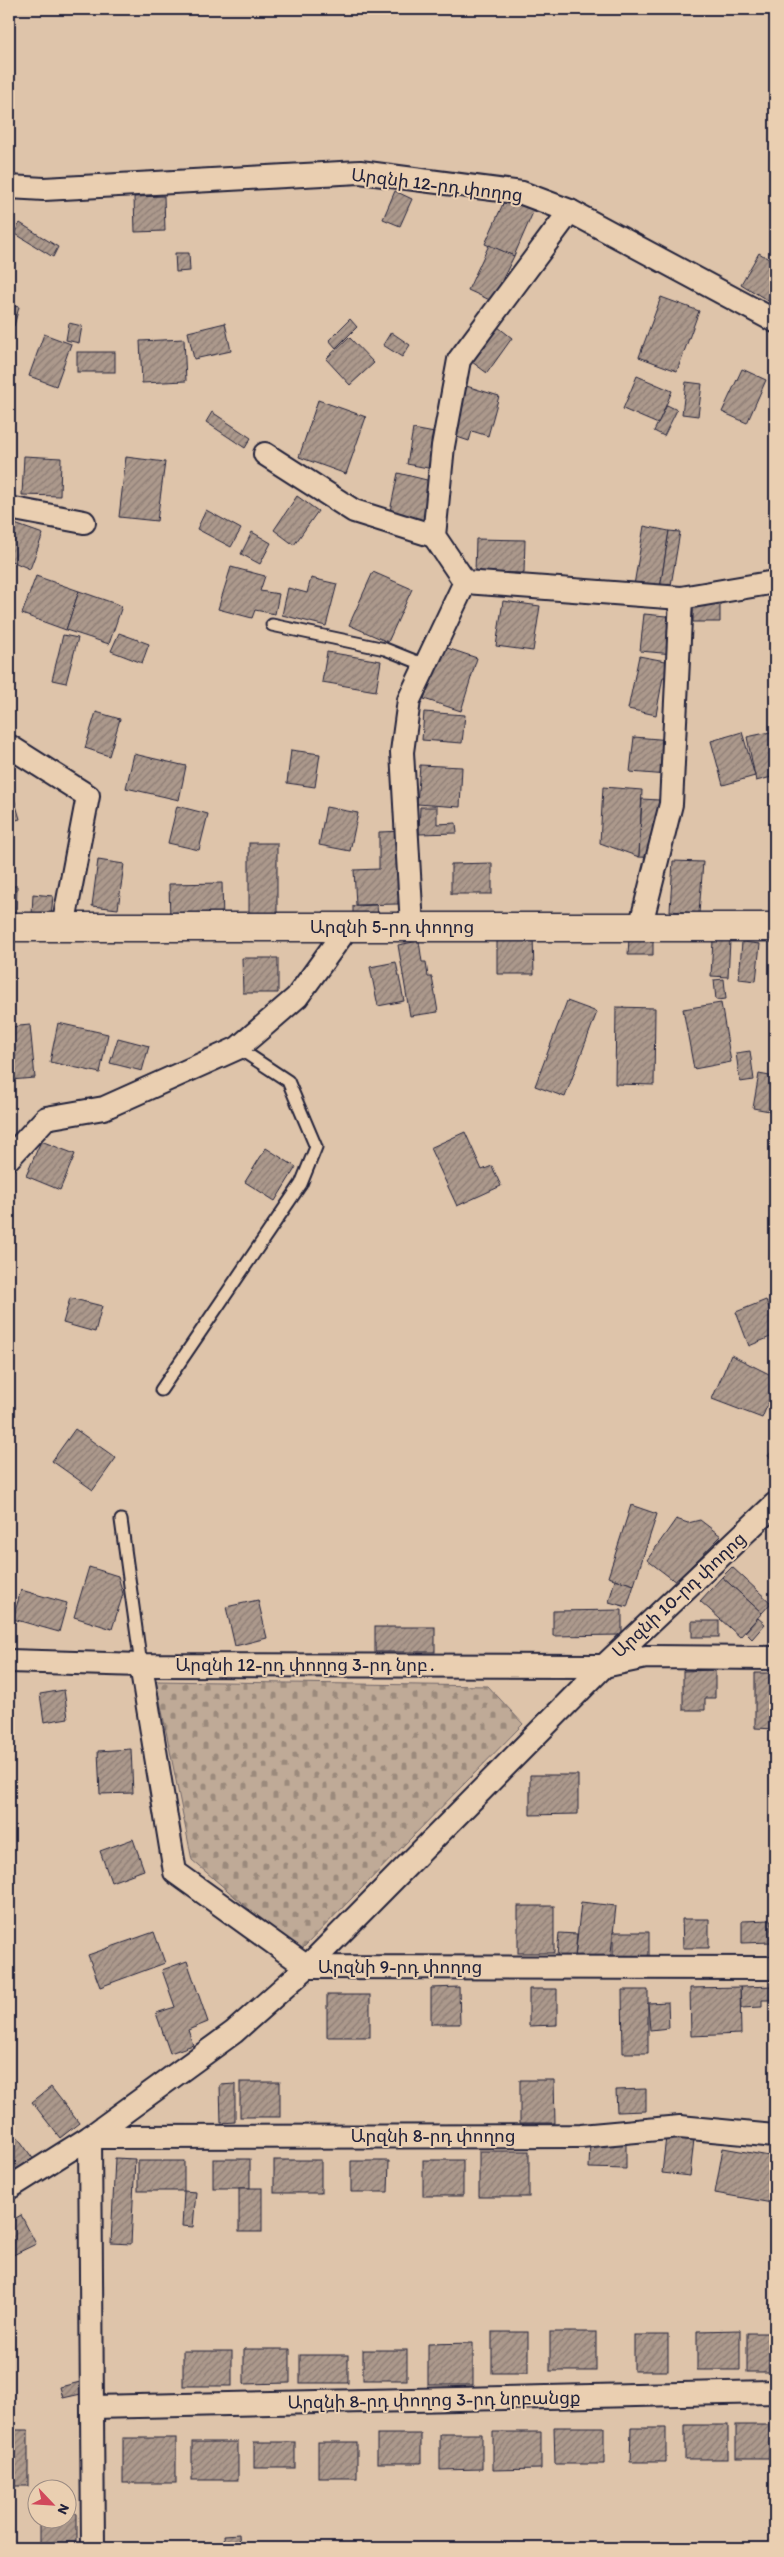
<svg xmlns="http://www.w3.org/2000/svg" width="784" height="2557" font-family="Itim,'Noto Sans Armenian',sans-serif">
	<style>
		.cemetery { fill: url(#cemetery-stones); stroke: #706669 }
		.building { fill: url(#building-hatch); stroke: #22223b }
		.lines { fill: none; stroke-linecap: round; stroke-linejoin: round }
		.service-casing { stroke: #22223b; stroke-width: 15 }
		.minor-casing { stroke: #22223b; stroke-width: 26 }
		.tertiary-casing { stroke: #22223b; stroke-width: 31 }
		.service { stroke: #eacfb1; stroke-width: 11 }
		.minor { stroke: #eacfb1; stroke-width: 22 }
		.tertiary { stroke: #eacfb1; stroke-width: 28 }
		.labels { text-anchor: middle; stroke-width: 4; stroke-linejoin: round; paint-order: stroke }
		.street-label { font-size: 18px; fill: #22223b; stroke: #eacfb1 }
	</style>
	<defs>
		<pattern id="cemetery-stones" width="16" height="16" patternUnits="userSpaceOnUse" patternTransform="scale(1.25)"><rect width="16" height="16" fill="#bfaa97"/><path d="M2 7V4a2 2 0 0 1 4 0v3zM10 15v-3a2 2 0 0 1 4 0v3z" fill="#9b8a7c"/></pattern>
		<pattern id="building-hatch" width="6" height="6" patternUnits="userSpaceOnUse" patternTransform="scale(1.25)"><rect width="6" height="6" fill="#ac998c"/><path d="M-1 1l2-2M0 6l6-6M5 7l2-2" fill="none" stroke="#8c7c74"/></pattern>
	</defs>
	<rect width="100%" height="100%" fill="#dec4aa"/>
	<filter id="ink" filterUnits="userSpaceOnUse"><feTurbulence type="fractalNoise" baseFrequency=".02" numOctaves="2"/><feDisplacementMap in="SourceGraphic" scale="10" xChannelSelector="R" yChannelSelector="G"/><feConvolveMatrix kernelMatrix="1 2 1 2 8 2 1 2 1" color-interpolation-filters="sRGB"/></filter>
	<g filter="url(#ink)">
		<!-- cemetery -->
		<path class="cemetery" d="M156 1681 488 1686 523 1724 299 1952 192 1860Z"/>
		<!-- building -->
		<g class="building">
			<path d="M395 191 412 199 400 226 383 219Z"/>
			<path d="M164 196 165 231 135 232 134 197Z"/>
			<path d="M506 197 534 210 514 256 485 244Z"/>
			<path d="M20 223 58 247 53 257 14 233Z"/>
			<path d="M489 245 514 256 492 301 468 290Z"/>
			<path d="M175 253H189L190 271 176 272Z"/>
			<path d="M759 253 775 263V305L741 284Z"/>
			<path d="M661 297 699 311 677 371 639 357Z"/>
			<path d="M9 305 19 307 14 326 9 324Z"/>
			<path d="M350 319 357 327 336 348 329 340Z"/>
			<path d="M69 323 82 326 79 343 66 340Z"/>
			<path d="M225 323 231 351 194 359 188 332Z"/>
			<path d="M498 327 512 338 487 373 472 362Z"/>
			<path d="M391 332 410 345 402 357 383 345Z"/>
			<path d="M44 334 71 344 56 386 29 376Z"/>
			<path d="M349 337 374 363 350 385 326 359Z"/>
			<path d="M184 339 186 381 142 383 140 341Z"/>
			<rect x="77" y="352" width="38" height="20"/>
			<path d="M742 369 766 380 747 423 722 412Z"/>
			<path d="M637 376 672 391 658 424 623 409Z"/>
			<path d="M686 382 702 384 698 416 682 414Z"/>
			<path d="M463 385 499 396 488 436 472 431 469 441 448 434Z"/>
			<path d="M318 400 366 417 346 474 299 457Z"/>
			<path d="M667 405 677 410 664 436 654 431Z"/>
			<path d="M212 412 251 438 245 448 206 422Z"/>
			<path d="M413 429 440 434 433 469 407 464Z"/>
			<path d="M24 456 61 458 60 496 22 495Z"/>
			<path d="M126 457 165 462 157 521 119 517Z"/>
			<path d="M398 473 435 482 425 524 389 516Z"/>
			<path d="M297 496 318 511 294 545 274 530Z"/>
			<path d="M206 510 241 529 231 547 197 529Z"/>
			<path d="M12 523 43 534 30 569 9 560V531Z"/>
			<path d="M644 526 669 531 660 589 634 585Z"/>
			<path d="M669 531 680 532 670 591 660 589Z"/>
			<path d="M252 532 271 543 260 564 241 554Z"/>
			<path d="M476 539 525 540 524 573 475 572Z"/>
			<path d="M231 567 265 576 260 591 279 594 275 614 255 610 252 618 218 609Z"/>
			<path d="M373 572 412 589 388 642 349 625Z"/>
			<path d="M36 576 79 591 66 630 22 614Z"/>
			<path d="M311 578 337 584 326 626 282 615 288 588 307 593Z"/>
			<path d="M79 591 122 606 109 644 66 630Z"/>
			<path d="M503 601 540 606 533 651 496 646Z"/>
			<path d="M720 601V622H693V602Z"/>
			<path d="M644 614 677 617 673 654 640 651Z"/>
			<path d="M119 633 149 644 142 663 111 651Z"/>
			<path d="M63 635 78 638 66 683 52 680Z"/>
			<path d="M441 646 477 658 461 711 424 699Z"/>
			<path d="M327 652 381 661 376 691 322 682Z"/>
			<path d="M639 656 676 663 674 678 663 677 656 715 628 709Z"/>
			<path d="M96 712 120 719 109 756 85 748Z"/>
			<path d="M424 712 465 715 462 743 422 740Z"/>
			<path d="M775 731V769L770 770 772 777 756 781 747 737Z"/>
			<path d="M742 732 755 776 723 785 711 741Z"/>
			<path d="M634 737 671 740 668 775 630 772Z"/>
			<path d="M291 750 320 754 315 787 287 783Z"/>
			<path d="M134 754 186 766 179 800 126 788Z"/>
			<path d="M420 765 462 767 460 807 417 804Z"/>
			<path d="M603 787 642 790 639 857 600 843Z"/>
			<path d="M11 788 20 819 9 822V789Z"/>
			<path d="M642 799 659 800 656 858 639 857Z"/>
			<path d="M177 806 208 814 199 850 168 843Z"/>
			<path d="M326 807 358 813 350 851 319 845Z"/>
			<path d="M420 807H437V824L456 823 457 833 419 834Z"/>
			<path d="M404 831 405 901H398V904L356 905 354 870 379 869V832Z"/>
			<rect x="249" y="843" width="28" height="79"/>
			<path d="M98 860 124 864 118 909 92 906Z"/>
			<path d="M673 861 703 862 699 913 670 911Z"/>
			<path d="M492 863V894H451V864Z"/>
			<path d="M222 883 223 920 170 921 169 884Z"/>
			<path d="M9 886H17L16 919H9Z"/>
			<path d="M33 894 53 896 51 917 32 915Z"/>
			<path d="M377 905 378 918 353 919V906Z"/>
			<path d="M497 935H533L534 974H497Z"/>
			<path d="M629 938H653V955H628Z"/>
			<path d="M713 940 730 941 728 977 711 976Z"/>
			<path d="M419 941 422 962H426L428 977H432L438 1012 410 1016 398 945Z"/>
			<path d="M742 942 760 944 756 981 739 979Z"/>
			<rect x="9" y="954" width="2" height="18"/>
			<path d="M242 958H278V993H243Z"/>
			<path d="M396 962 404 1001 378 1006 370 967Z"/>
			<path d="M724 979 726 999 716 1000 714 980Z"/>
			<path d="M567 1001 597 1012 565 1097 535 1086Z"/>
			<path d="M721 1003 731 1062 694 1069 683 1009Z"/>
			<path d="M616 1007 655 1008 654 1085 615 1084Z"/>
			<path d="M58 1023 108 1034 100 1073 50 1062Z"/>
			<path d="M30 1025 35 1078 10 1080 9 1027Z"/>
			<path d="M118 1038 149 1046 142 1071 110 1063Z"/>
			<path d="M750 1051 754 1080 740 1082 736 1053Z"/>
			<path d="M759 1074 775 1077V1112L753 1108Z"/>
			<path d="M465 1132 482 1170 492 1166 501 1186 457 1206 430 1148Z"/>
			<path d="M41 1141 75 1154 60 1190 26 1176Z"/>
			<path d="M266 1148 296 1167 275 1201 245 1182Z"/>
			<path d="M70 1298 102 1306 95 1332 63 1323Z"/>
			<path d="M766 1300 775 1323V1335L749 1346 736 1312Z"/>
			<path d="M731 1355 775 1377V1387L762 1418 712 1399Z"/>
			<path d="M75 1429 116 1458 93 1490 52 1461Z"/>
			<path d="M775 1447V1461L768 1456Z"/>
			<path d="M631 1505 657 1514 634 1585 608 1577Z"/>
			<path d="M676 1519 688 1523 700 1520 721 1536 676 1582 647 1560Z"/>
			<path d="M89 1567 118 1576 123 1594 112 1629 74 1617Z"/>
			<path d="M732 1567 771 1603 762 1613 722 1577Z"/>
			<path d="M722 1577 762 1613 740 1637 700 1601Z"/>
			<path d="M615 1579 634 1585 627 1607 609 1602Z"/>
			<path d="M21 1590 67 1603 59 1632 13 1619Z"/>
			<path d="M258 1600 267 1638 235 1646 226 1607Z"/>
			<path d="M775 1606V1632H774Z"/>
			<path d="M622 1610V1635L553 1636V1611Z"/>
			<path d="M758 1618 765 1624 752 1639 745 1632Z"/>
			<rect x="692" y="1621" width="27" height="16"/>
			<rect x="375" y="1627" width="60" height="25"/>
			<path d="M715 1670V1698H705V1710H683V1671Z"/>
			<path d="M755 1673H775V1729L755 1728Z"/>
			<path d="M64 1690 68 1718 44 1722 40 1694Z"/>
			<path d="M131 1749 133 1793 100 1794 98 1751Z"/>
			<path d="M530 1775H578V1814L530 1815Z"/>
			<path d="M133 1839 144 1870 111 1882 100 1851Z"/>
			<path d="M581 1902 616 1906 610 1962 575 1958Z"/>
			<rect x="518" y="1906" width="36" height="47"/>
			<path d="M682 1919H709V1948H683Z"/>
			<path d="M771 1920 772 1942 742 1943V1921Z"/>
			<path d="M154 1932 165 1963 100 1987 88 1955Z"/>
			<path d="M613 1932H649V1961L613 1960Z"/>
			<path d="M559 1933 577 1934 575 1958 557 1956Z"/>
			<path d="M187 1961 208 2022 188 2030 193 2045 170 2053 156 2013 175 2007 162 1970Z"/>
			<path d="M775 1986V2000H762V2007L741 2008 740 1987Z"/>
			<path d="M459 1987 460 2024H431V1988Z"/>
			<path d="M740 1987 741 2034 691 2036 690 1988Z"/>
			<path d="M529 1989H557V2025L529 2026Z"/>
			<path d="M622 1990H648V2053H623Z"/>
			<rect x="327" y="1995" width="43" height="42"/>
			<path d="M668 2002 669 2028 650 2030 648 2003Z"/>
			<path d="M520 2080H554L555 2123H520Z"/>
			<rect x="240" y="2082" width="40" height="35"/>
			<path d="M235 2084V2122L221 2123 220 2085Z"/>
			<path d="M51 2087 79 2123 60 2138 32 2102Z"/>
			<path d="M646 2089V2111L617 2112 616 2090Z"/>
			<path d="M16 2135 34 2160 14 2175 9 2167V2141Z"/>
			<path d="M666 2137 694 2139 690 2176 662 2173Z"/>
			<path d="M590 2140H626V2169L589 2168Z"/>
			<path d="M723 2148 775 2157V2185L772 2203 715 2193Z"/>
			<rect x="479" y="2151" width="50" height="46"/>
			<path d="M115 2158 135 2159 131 2244 111 2243Z"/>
			<rect x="213" y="2159" width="37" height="29"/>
			<rect x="274" y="2160" width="47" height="33"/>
			<rect x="423" y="2160" width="40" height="36"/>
			<rect x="138" y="2161" width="46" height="30"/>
			<path d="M351 2161H389L388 2192H351Z"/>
			<rect x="239" y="2188" width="23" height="44"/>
			<path d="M184 2191 196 2192 193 2227 182 2226Z"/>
			<path d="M21 2215 36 2244 9 2257V2222Z"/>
			<path d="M740 2330V2370H697V2331Z"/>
			<rect x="492" y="2332" width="36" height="41"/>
			<rect x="550" y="2332" width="46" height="39"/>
			<rect x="747" y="2333" width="28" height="39"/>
			<rect x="634" y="2335" width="34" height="36"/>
			<path d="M473 2343V2385H428V2344Z"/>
			<path d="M244 2349H290V2383L244 2384Z"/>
			<rect x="363" y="2350" width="44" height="30"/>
			<rect x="183" y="2351" width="49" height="35"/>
			<rect x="300" y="2355" width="48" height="28"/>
			<path d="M88 2380 90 2392 63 2398 60 2387Z"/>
			<rect x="685" y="2425" width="43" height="34"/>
			<rect x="736" y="2425" width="39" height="33"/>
			<path d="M554 2427H604V2464H555Z"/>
			<path d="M631 2428H666V2462H630Z"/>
			<rect x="9" y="2430" width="19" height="56"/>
			<path d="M493 2432H541V2469L493 2470Z"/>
			<rect x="377" y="2434" width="44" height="29"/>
			<path d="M440 2434H482V2469L440 2470Z"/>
			<rect x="123" y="2438" width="53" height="45"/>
			<rect x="192" y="2442" width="46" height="38"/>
			<rect x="254" y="2442" width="41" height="26"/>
			<rect x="318" y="2442" width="39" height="36"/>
			<path d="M68 2513H77V2548H40V2520H68Z"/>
			<path d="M239 2534 240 2548H225L224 2535Z"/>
		</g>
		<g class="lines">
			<defs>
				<g id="service">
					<path d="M272 625 385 649 425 665"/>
					<path d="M161 1390 301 1184 316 1147 288 1081 238 1048"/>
					<path d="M121 1520 141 1665"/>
				</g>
				<g id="minor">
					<path d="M9 187 44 189 360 172 522 193 570 211 775 321"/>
					<path d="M570 211 459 360 443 446 434 536 465 582 681 598 775 582"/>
					<path d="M265 454 354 511 434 536"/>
					<path d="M9 508 84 522"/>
					<path d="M9 746 88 796 63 927"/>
					<path d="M412 926 402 752 409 700 465 582"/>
					<path d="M640 928 671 804 681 598"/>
					<path d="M9 1158 46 1118 104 1108 238 1048 297 997 347 928"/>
					<path d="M9 1661 141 1665 604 1666 646 1657 775 1658"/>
					<path d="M141 1665 175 1872 307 1967 775 1968"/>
					<path d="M9 2188 90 2137 234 2032 307 1967 604 1666 775 1504"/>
					<path d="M93 2407 775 2392"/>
					<path d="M93 2548 90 2137 581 2136 680 2127 775 2136"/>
				</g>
				<path id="tertiary" d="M9 927H775"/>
			</defs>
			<!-- service casing -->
			<use href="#service" class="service-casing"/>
			<!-- minor casing -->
			<use href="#minor" class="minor-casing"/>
			<!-- tertiary casing -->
			<use href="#tertiary" class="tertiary-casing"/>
			<!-- service -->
			<use href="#service" class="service"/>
			<!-- minor -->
			<use href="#minor" class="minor"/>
			<!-- tertiary -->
			<use href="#tertiary" class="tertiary"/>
		</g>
	</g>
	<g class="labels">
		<!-- street labels -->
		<g class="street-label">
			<text transform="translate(437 185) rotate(7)" y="6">Արզնի 12-րդ փողոց</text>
			<text x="392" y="933">Արզնի 5-րդ փողոց</text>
			<text transform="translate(679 1595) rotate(-43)" y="6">Արզնի 10-րդ փողոց</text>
			<text x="306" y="1671">Արզնի 12-րդ փողոց 3-րդ նրբ․</text>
			<text x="400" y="1973">Արզնի 9-րդ փողոց</text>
			<text x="433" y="2142">Արզնի 8-րդ փողոց</text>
			<text transform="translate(434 2400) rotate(-1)" y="6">Արզնի 8-րդ փողոց 3-րդ նրբանցք</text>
		</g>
	</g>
	<!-- margin -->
	<rect width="784" height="2557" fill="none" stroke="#eacfb1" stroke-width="30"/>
	<rect x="15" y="15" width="754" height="2527" fill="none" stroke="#22223b" stroke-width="2" filter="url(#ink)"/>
	<!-- north arrow -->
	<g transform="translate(52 2504) rotate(115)"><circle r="24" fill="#eacfb1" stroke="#9a8a82"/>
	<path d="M0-4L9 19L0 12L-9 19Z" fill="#d1495b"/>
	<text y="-8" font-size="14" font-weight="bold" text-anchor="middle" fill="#22223b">N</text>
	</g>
</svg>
